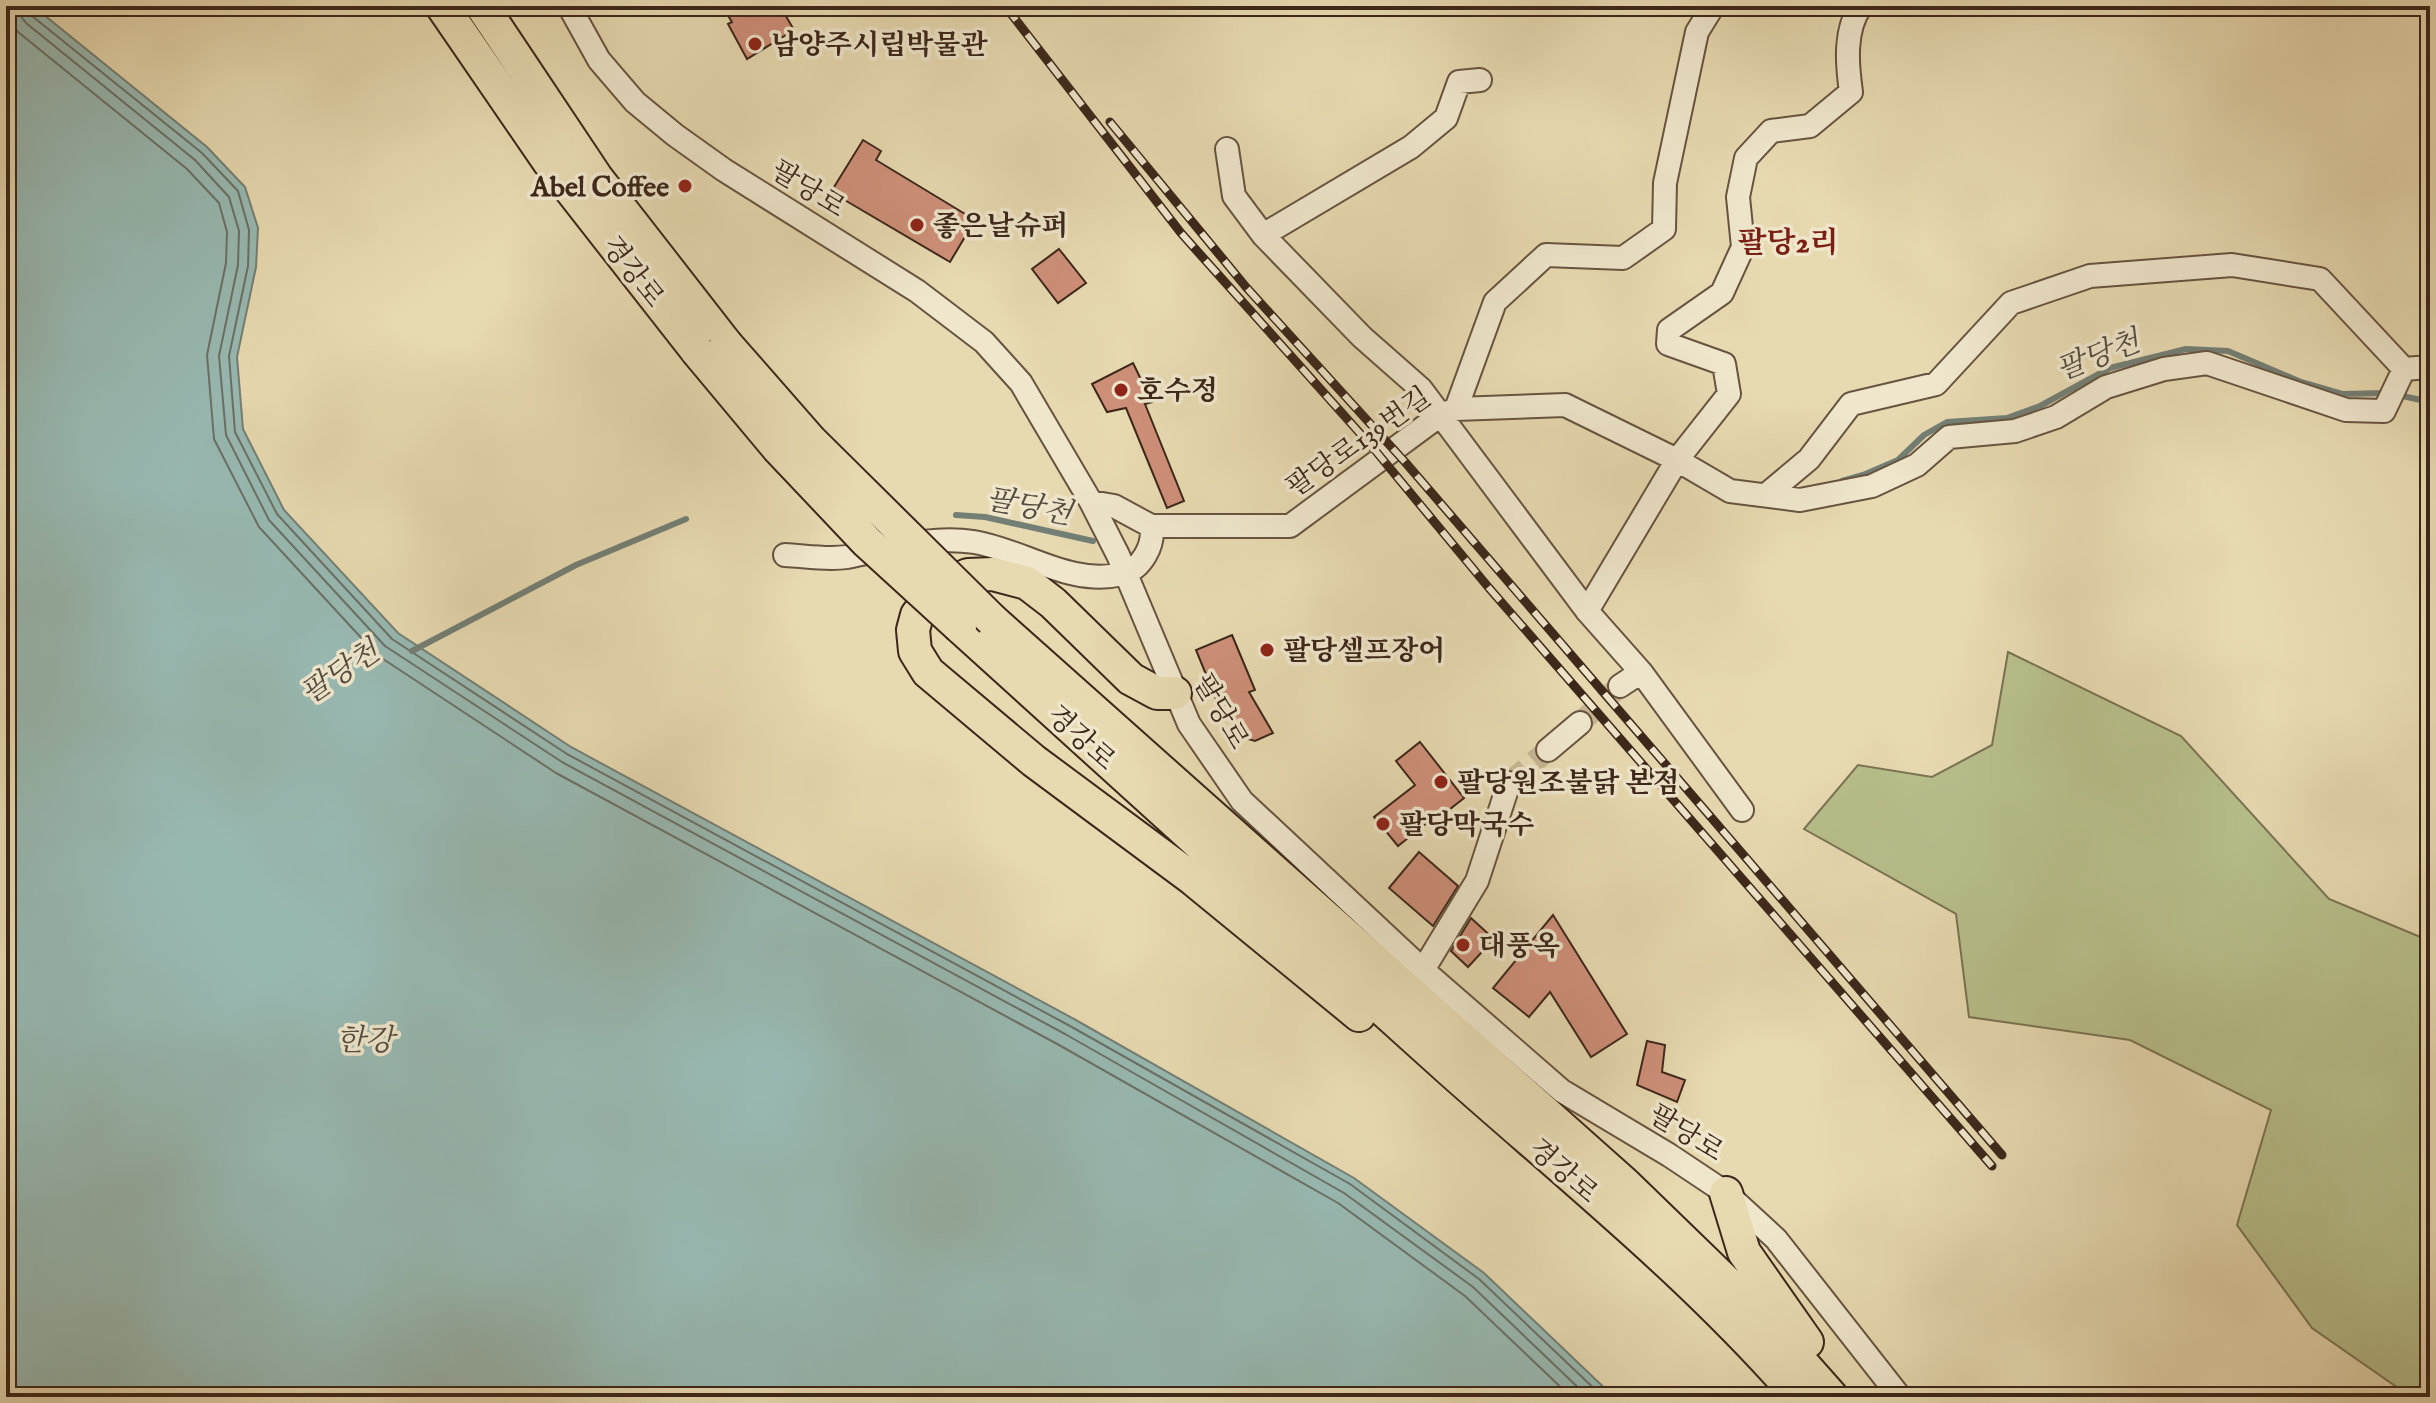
<svg xmlns="http://www.w3.org/2000/svg" width="2436" height="1403" viewBox="0 0 2436 1403" font-family="'IM FELL English','Noto Serif KR',serif">
  <style>
    .green { fill: #b7bf8b; stroke: #7a7352; stroke-width: 2 }
    .water { fill: #98b9b2; stroke: #737f75; stroke-width: 2 }
    .lines { fill: none; stroke-linecap: round; stroke-linejoin: round }
    .shore { stroke: #6a7066; stroke-width: 2 }
    .stream { stroke: #737f75; stroke-width: 6 }
    .building { fill: #ce8f79; stroke: #3c271a; stroke-width: 2 }
    .minor-tunnel { stroke: #c5b592; stroke-width: 22; stroke-dasharray: 22 11; stroke-linecap: butt }
    .minor-casing { stroke: #675440; stroke-width: 26 }
    .highway-casing { stroke: #3c271a; stroke-width: 36 }
    .minor { stroke: #efe6cc; stroke-width: 22 }
    .highway { stroke: #e7d9b0; stroke-width: 32 }
    .rail-casing { stroke: #3c271a; stroke-width: 9 }
    .rail { stroke: #efe6cc; stroke-width: 6; stroke-dasharray: 18; stroke-linecap: butt }
    .highway-bridge-casing { stroke: #3c271a; stroke-width: 36; stroke-linecap: butt }
    .highway-bridge { stroke: #e7d9b0; stroke-width: 32 }
    .poi-dot { fill: #8f2418; stroke: #efe6cc; stroke-width: 3 }
    .labels { text-anchor: middle; stroke-width: 7; stroke-linejoin: round; paint-order: stroke }
    .poi-label { font-size: 28px; font-weight: bold; fill: #3c271a; stroke: #efe6cc; text-anchor: start }
    .street-label { font-size: 28px; fill: #3c271a; stroke: #efe6cc }
    .neighbourhood-label { font-size: 30px; font-weight: bold; fill: #7a1f14; stroke: #efe6cc }
    .water-label { font-size: 30px; font-style: italic; fill: #534c40; stroke: #efe6cc }
  </style>
  <rect width="100%" height="100%" fill="#e7d9b0"/>
  <filter id="stains"><feTurbulence type="fractalNoise" baseFrequency=".0025" numOctaves="4"/><feColorMatrix values="0 0 0 0 .2 0 0 0 0 .09 0 0 0 0 .02 0 0 0 .5 -.17"/></filter>
  <radialGradient id="worn" r=".72"><stop offset=".6" stop-color="#630" stop-opacity="0"/><stop offset="1" stop-color="#630" stop-opacity=".3"/></radialGradient>
  <!-- green -->
  <path class="green" d="M 2008,652 L 2181,736 L 2329,899 L 2430,941 L 2430,1397 L 2411,1397 L 2312,1328 L 2237,1225 L 2271,1110 L 2130,1040 L 1969,1017 L 1956,914 L 1804,829 L 1858,765 L 1932,777 L 1992,745 Z"/>
  <!-- water -->
  <path class="water" d="M 6,6 L 33,6 L 207,147 L 245,187 L 258,228 L 256,267 L 237,357 L 243,429 L 284,510 L 398,633 L 571,747 L 1074,1019 L 1354,1178 L 1484,1273 L 1614,1397 L 6,1397 Z"/>
  <g class="lines">
    <!-- shore -->
    <path class="shore" d="M 7,6 L 9,19 L 18,32 L 187,169 L 219,203 L 227,232 L 226,263 L 207,355 L 214,439 L 259,527 L 377,655 L 556,773 L 1059,1045 L 1338,1203 L 1465,1296 L 1571,1397
      M 19,6 L 20,15 L 26,23 L 195,160 L 229,197 L 239,231 L 238,265 L 219,356 L 226,435 L 269,520 L 385,646 L 562,762 L 1065,1034 L 1344,1193 L 1473,1287 L 1588,1397
      M 29,6 L 32,16 L 202,153 L 238,191 L 249,230 L 248,266 L 229,356 L 235,432 L 277,514 L 392,639 L 567,754 L 1070,1026 L 1350,1184 L 1479,1279 L 1603,1397"/>
    <!-- stream -->
    <path class="stream" d="M 2398,395 L 2430,402
      M 1842,481 L 1863,475 L 1898,460 L 1924,435 L 1947,422 L 2007,418 L 2040,406 L 2110,368 L 2186,349 L 2228,351 L 2301,382 L 2342,394 L 2387,393
      M 956,515 L 985,517 L 1093,541
      M 412,651 L 576,565 L 686,519"/>
  </g>
  <!-- building -->
  <path class="building" d="M 722,6 L 780,6 L 794,30 L 747,59 L 728,24 L 732,22 Z
    M 863,140 L 881,151 L 876,160 L 975,220 L 950,262 L 831,192 Z
    M 1059,249 L 1086,283 L 1058,303 L 1032,269 Z
    M 1133,363 L 1152,402 L 1145,404 L 1184,501 L 1167,508 L 1126,408 L 1107,412 L 1092,384 Z
    M 1232,635 L 1255,690 L 1249,692 L 1273,733 L 1255,741 L 1241,737 L 1216,699 L 1196,650 Z
    M 1420,742 L 1464,798 L 1445,813 L 1443,810 L 1398,846 L 1374,817 L 1415,785 L 1396,761 Z
    M 1419,852 L 1458,886 L 1433,926 L 1389,888 Z
    M 1553,915 L 1627,1034 L 1591,1057 L 1550,992 L 1529,1017 L 1493,988 Z
    M 1471,918 L 1494,939 L 1468,967 L 1451,951 Z
    M 1647,1041 L 1665,1045 L 1662,1072 L 1685,1080 L 1677,1102 L 1637,1085 Z"/>
  <g class="lines">
    <!-- minor-tunnel -->
    <path class="minor-tunnel" d="M 1580,723 L 1620,686
      M 1509,783 L 1548,750"/>
    <!-- minor casing -->
    <g class="minor-casing">
      <path id="minor" d="M 569,6 L 599,60 L 635,102 L 675,135 L 724,170 L 917,291 L 984,342 L 1021,383 L 1091,502 L 1118,555 L 1189,724 L 1242,801 L 1423,970 L 1562,1091 L 1669,1155 L 1726,1193 L 1776,1239 L 1900,1397
        M 1227,149 L 1234,196 L 1263,235 L 1362,337 L 1421,389 L 1587,611 L 1641,672 L 1742,810
        M 1263,235 L 1411,147 L 1446,118 L 1459,82 L 1480,80
        M 2404,369 L 2430,367
        M 1456,409 L 1495,302 L 1546,255 L 1623,258 L 1664,229 L 1665,183 L 1697,32 L 1713,6
        M 1766,495 L 1809,459 L 1851,404 L 1936,384 L 2011,303 L 2090,276 L 2232,265 L 2320,279 L 2404,369
        M 1151,526 L 1290,526 L 1439,416 L 1456,409 L 1565,405 L 1677,460 L 1730,491 L 1800,500 L 1872,486 L 1917,465 L 1949,437 L 2015,431 L 2056,417 L 2106,387 L 2164,369 L 2207,363 L 2346,410 L 2384,411 L 2404,369
        M 785,555 C 805,556 827,560 847,557 C 889,549 931,535 974,542 C 1023,550 1071,587 1122,574 C 1142,569 1155,544 1151,526 L 1114,506 L 1091,502
        M 1587,611 L 1677,460 L 1729,394 L 1724,364 L 1668,344 L 1669,330 L 1722,293 L 1743,247 L 1738,197 L 1746,158 L 1771,131 L 1810,126 L 1851,92 C 1847,64 1844,30 1861,6
        M 1620,686 L 1641,672
        M 1548,750 L 1580,723
        M 1423,970 L 1477,881 L 1509,783"/>
    </g>
    <!-- highway casing -->
    <g class="highway-casing">
      <path id="highway" d="M 442,6 L 549,162 L 697,351
        M 482,6 L 596,177 L 726,344
        M 992,620 L 1625,1184 L 1754,1309 L 1832,1397
        M 960,627 C 1124,775 1286,923 1450,1070 C 1569,1176 1694,1276 1799,1397
        M 1175,693 L 1157,693 L 1131,679 L 1053,603 L 1027,583 L 993,574 L 968,575 L 938,588 L 917,615 L 913,630 L 915,651 L 928,672 L 1034,761 L 1193,879 L 1359,1015
        M 1726,1193 L 1744,1252 L 1807,1342"/>
    </g>
    <!-- minor -->
    <use href="#minor" class="minor"/>
    <!-- highway -->
    <use href="#highway" class="highway"/>
    <!-- rail casing -->
    <g class="rail-casing">
      <path id="rail" d="M 1005,6 L 1181,233 L 1374,449 L 1489,588 L 1992,1166
        M 1110,122 L 1246,287 L 1405,462 L 2002,1155"/>
    </g>
    <!-- rail -->
    <use href="#rail" class="rail"/>
    <!-- highway-bridge casing -->
    <g class="highway-bridge-casing">
      <path id="highway-bridge" d="M 726,344 L 811,441 L 992,620
        M 697,351 L 778,448 L 867,542 L 960,627"/>
    </g>
    <!-- highway-bridge -->
    <use href="#highway-bridge" class="highway-bridge"/>
  </g>
  <!-- markers -->
  <g class="poi-dot">
    <circle cx="755" cy="44" r="8"/>
    <circle cx="685" cy="186" r="8"/>
    <circle cx="917" cy="225" r="8"/>
    <circle cx="1121" cy="390" r="8"/>
    <circle cx="1267" cy="650" r="8"/>
    <circle cx="1441" cy="782" r="8"/>
    <circle cx="1383" cy="824" r="8"/>
    <circle cx="1463" cy="945" r="8"/>
  </g>
  <g class="labels">
    <!-- poi labels -->
    <g class="poi-label">
      <text x="771" y="54">남양주시립박물관</text>
      <text x="669" y="196" text-anchor="end">Abel Coffee</text>
      <text x="933" y="235">좋은날슈퍼</text>
      <text x="1137" y="400">호수정</text>
      <text x="1283" y="660">팔당셀프장어</text>
      <text x="1457" y="792">팔당원조불닭 본점</text>
      <text x="1399" y="834">팔당막국수</text>
      <text x="1479" y="955">대풍옥</text>
    </g>
    <!-- street labels -->
    <g class="street-label">
      <text transform="translate(809 188) rotate(32)" y="10">팔당로</text>
      <text transform="translate(634 271) rotate(52)" y="10">경강로</text>
      <text transform="translate(1358 441) rotate(-35)" y="10">팔당로139번길</text>
      <text transform="translate(1222 711) rotate(60)" y="10">팔당로</text>
      <text transform="translate(1082 737) rotate(42)" y="10">경강로</text>
      <text transform="translate(1687 1132) rotate(32)" y="10">팔당로</text>
      <text transform="translate(1564 1170) rotate(41)" y="10">경강로</text>
    </g>
    <!-- neighbourhood labels -->
    <g class="neighbourhood-label">
      <text x="1788" y="252">팔당2리</text>
    </g>
    <!-- water labels -->
    <g class="water-label">
      <text transform="translate(2098 355) rotate(-21)" y="10">팔당천</text>
      <text transform="translate(1029 506) rotate(11)" y="10">팔당천</text>
      <text transform="translate(340 672) rotate(-34)" y="10">팔당천</text>
      <text x="365" y="1050">한강</text>
    </g>
  </g>
  <!-- margin -->
  <rect width="2436" height="1403" fill="none" stroke="#e7d9b0" stroke-width="32"/>
  <rect x="8" y="8" width="2420" height="1387" fill="none" stroke="#3c271a" stroke-width="4"/>
  <rect x="16" y="16" width="2404" height="1371" fill="none" stroke="#3c271a" stroke-width="2"/>
  <rect width="100%" height="100%" filter="url(#stains)"/>
  <rect width="100%" height="100%" fill="url(#worn)"/>
</svg>
